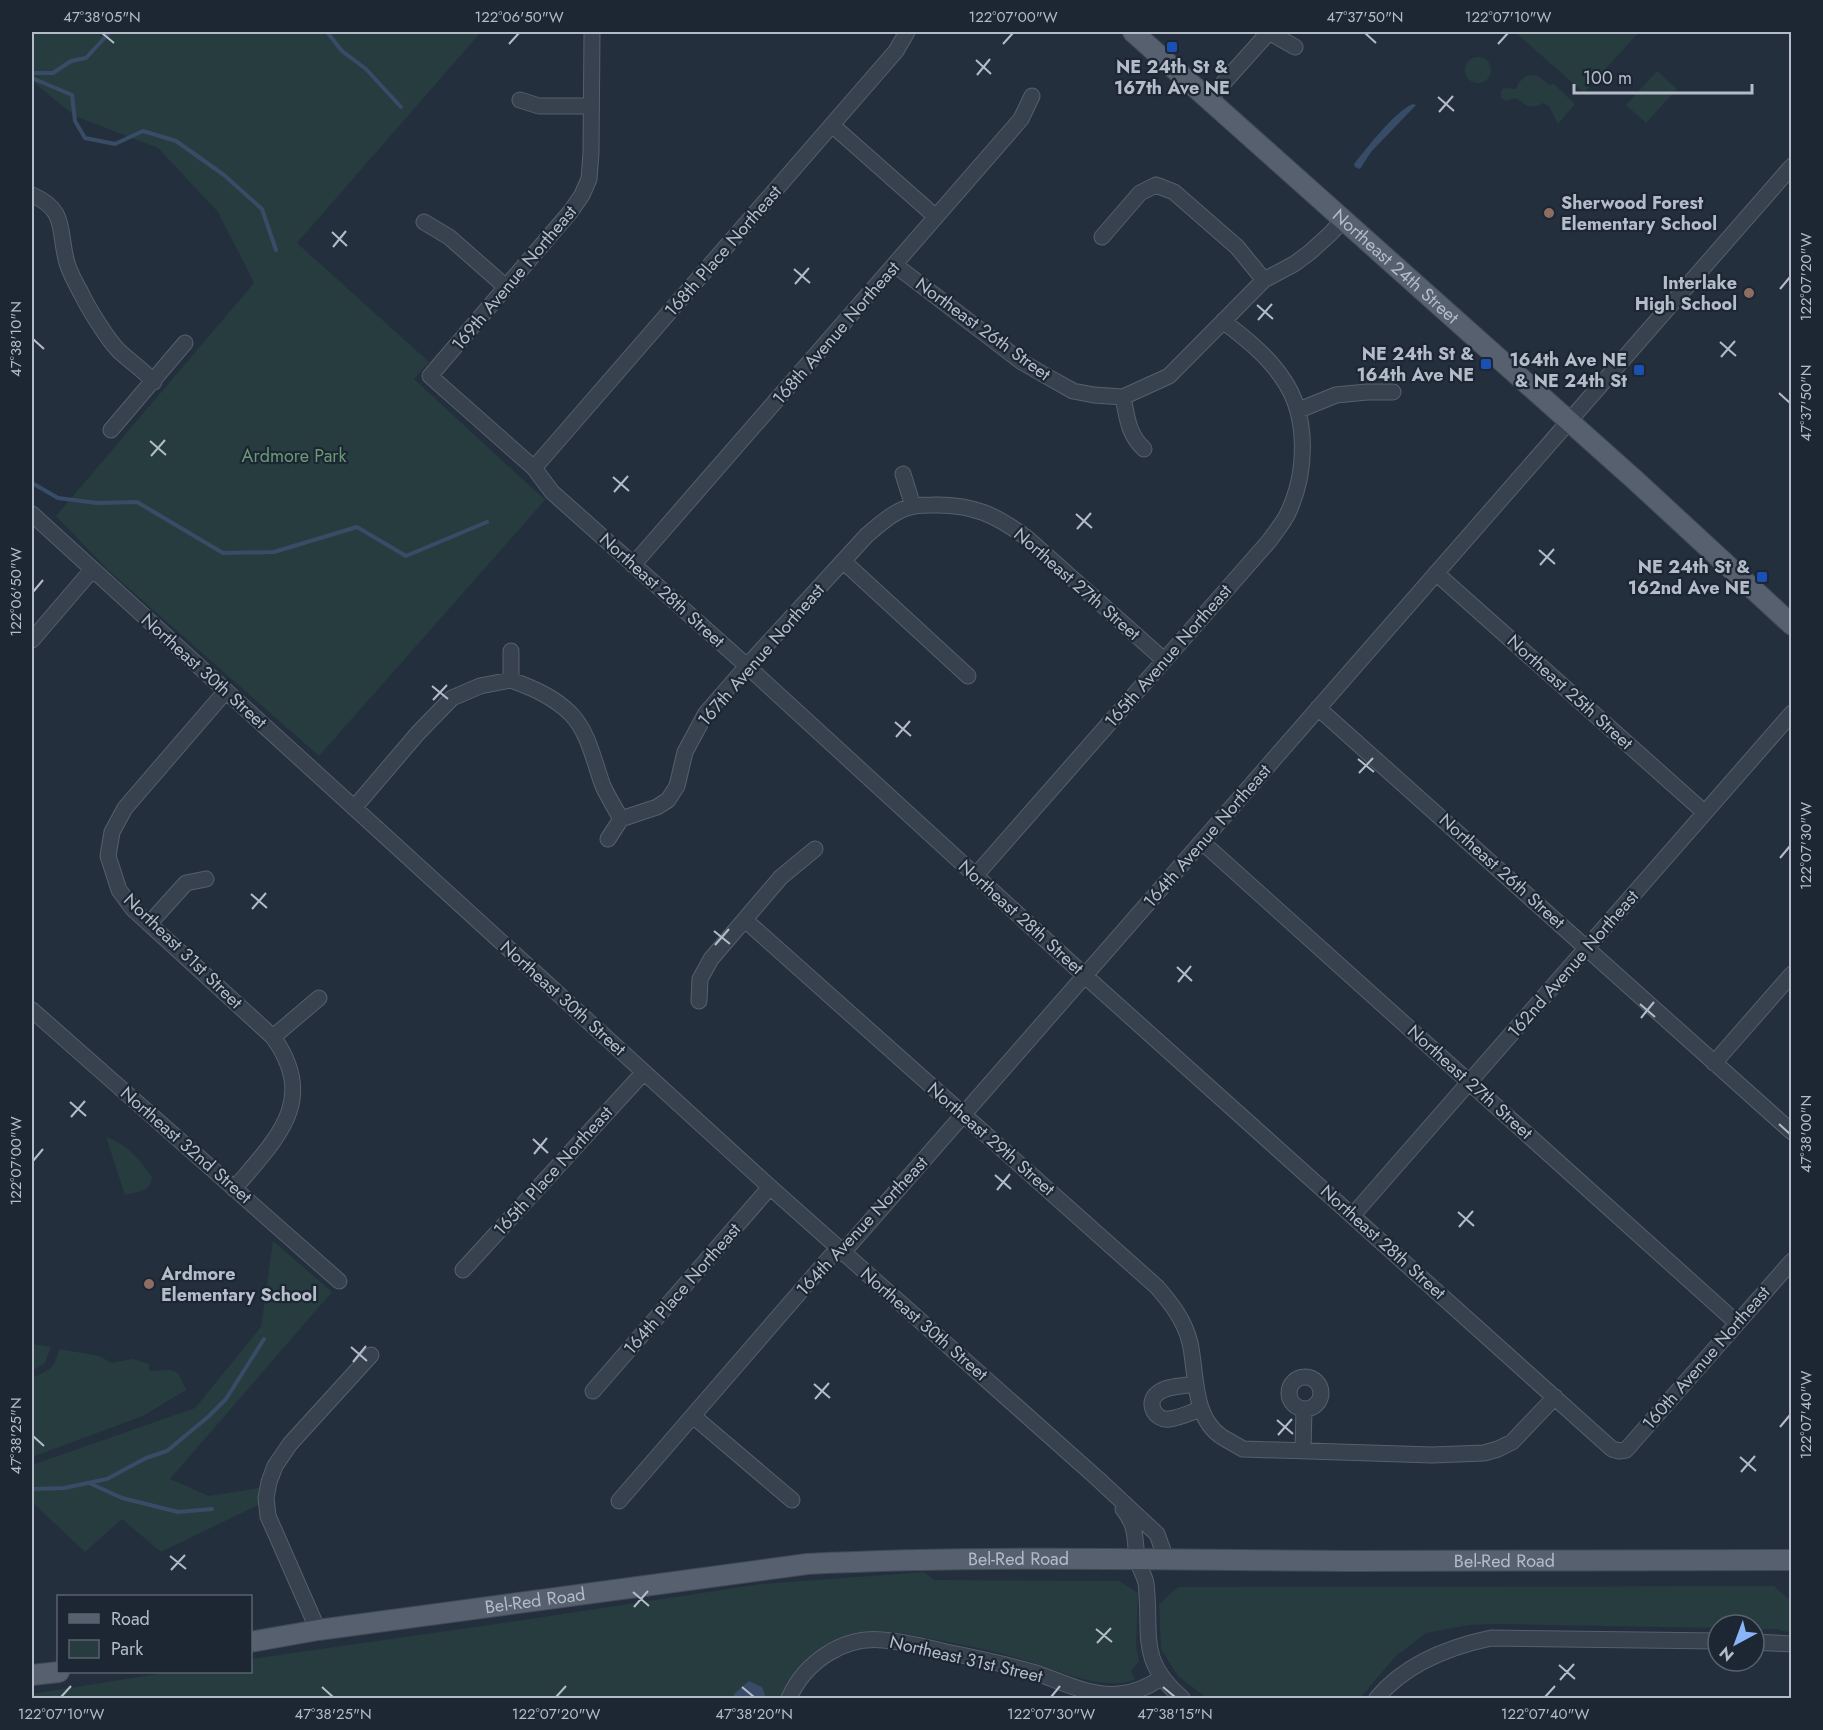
<svg xmlns="http://www.w3.org/2000/svg" width="1823" height="1730" viewBox="0 0 1823 1730" font-family="Jost,sans-serif">
  <style>
    .green { fill: #263c3f }
    .water { fill: #394c67 }
    .lines { fill: none; stroke-linecap: round; stroke-linejoin: round }
    .stream { stroke: #394c67; stroke-width: 4 }
    .minor-casing { stroke: #565f6c; stroke-width: 17 }
    .major-casing { stroke: #414a57; stroke-width: 22 }
    .minor { stroke: #38414e; stroke-width: 15 }
    .major { stroke: #56606e; stroke-width: 20 }
    .ticks { fill: none; stroke: #b4bcc9; stroke-width: 2 }
    .transit-dot { fill: #1a4fb4; stroke: #1d2633; stroke-width: 2 }
    .education-dot { fill: #8d6e63; stroke: #1d2633; stroke-width: 2 }
    .labels { text-anchor: middle; stroke-width: 4.5; stroke-linejoin: round; paint-order: stroke }
    .poi-label { font-size: 18px; font-weight: bold; fill: #b4bcc9; stroke: #1d2633; text-anchor: end }
    .street-label { font-size: 18px; fill: #b4bcc9; stroke: #1d2633 }
    .park-label { font-size: 18px; fill: #6b9a76; stroke: #1d2633 }
    .neatline { fill: none; stroke: #b4bcc9; stroke-width: 2 }
    .ticks-label { font-size: 15px; text-anchor: middle; fill: #b4bcc9 }
  </style>
  <rect width="100%" height="100%" fill="#242f3e"/>
  <!-- green -->
  <path class="green" d="M 32,32 L 481,32 L 297,243 L 429,362 L 414,379 L 545,500 L 319,756 L 108,570 L 56,516 L 254,283 L 218,212 L 158,148 L 75,116 L 32,81 Z
    M 1515,32 L 1639,32 L 1584,93 Z
    M1465 70a13 13 0 1 1 26 0a13 13 0 1 1-26 0Z
    M 1657,71 L 1677,89 L 1646,123 L 1626,105 Z
    M 1528,75 L 1538,76 L 1550,85 L 1554,84 L 1575,104 L 1558,124 L 1549,106 L 1543,103 C 1533,109 1525,107 1517,98 L 1506,101 L 1501,98 L 1501,91 L 1504,88 L 1516,89 L 1519,82 Z
    M 106,1137 C 129,1145 138,1158 152,1177 C 151,1192 137,1192 125,1195 Z
    M 273,1241 L 332,1292 L 170,1479 L 209,1496 L 259,1488 L 258,1505 L 161,1552 L 122,1519 L 85,1552 L 32,1502 L 32,1465 L 195,1408 L 261,1327 Z
    M 32,1344 L 51,1347 L 45,1363 L 34,1370 L 32,1370 Z
    M 59,1349 L 99,1356 L 112,1363 L 132,1359 L 149,1364 L 149,1371 L 170,1370 L 178,1373 L 186,1390 L 143,1416 L 32,1457 L 32,1378 C 48,1371 56,1368 59,1349 Z
    M 924,1572 L 934,1580 L 1119,1581 L 1138,1593 L 1136,1646 L 1139,1661 L 1131,1671 L 1135,1680 C 1100,1691 1061,1671 1028,1661 C 1002,1653 975,1647 948,1642 C 925,1638 902,1632 879,1631 C 835,1630 795,1657 780,1698 L 32,1698 L 32,1694 L 170,1672 L 250,1672 L 251,1659 L 510,1622 L 761,1584 Z
    M 1774,1586 L 1791,1601 L 1791,1633 L 1777,1629 L 1754,1629 L 1754,1625 L 1718,1625 L 1718,1628 L 1496,1624 L 1469,1625 L 1426,1633 L 1396,1656 L 1360,1698 L 1218,1698 L 1204,1696 L 1178,1676 L 1161,1649 L 1159,1604 L 1178,1587 Z"/>
  <!-- water -->
  <path class="water" d="M 1413,104 L 1416,105 L 1371,152 L 1360,169 L 1355,167 L 1354,164 C 1367,148 1396,110 1413,104 Z
    M 749,1681 L 762,1687 L 766,1698 L 732,1698 L 735,1693 Z"/>
  <g class="lines">
    <!-- stream -->
    <path class="stream" d="M 327,32 L 342,51 L 366,69 L 401,107
      M 32,73 L 53,73 L 71,61 L 86,58 L 110,32
      M 32,78 L 72,95 L 75,121 L 85,138 L 115,144 L 143,131 L 176,141 L 224,175 L 262,209 L 276,250
      M 32,483 L 58,498 L 97,503 L 137,502 L 223,553 L 274,552 L 357,527 L 406,556 L 487,522
      M 89,1483 L 122,1498 L 178,1512 L 212,1509
      M 32,1489 L 64,1488 L 107,1479 L 146,1458 L 167,1451 L 209,1416 L 226,1399 L 264,1339"/>
    <!-- minor casing -->
    <g class="minor-casing">
      <path id="minor" d="M 592,32 L 591,153 L 589,179 L 582,195 L 571,211 L 430,376 L 534,468 L 552,492 L 747,666 L 1084,975 L 1612,1449 L 1619,1451 L 1626,1450 L 1792,1261
        M 1269,32 L 1295,47
        M 1209,99 L 1269,32
        M 520,100 L 539,106 L 590,106
        M 832,125 L 936,217
        M 1156,185 L 1174,192 L 1237,247 L 1264,280
        M 32,195 C 68,210 58,232 67,263 C 70,273 76,284 81,293 C 88,308 108,340 119,351 C 131,362 143,370 154,382
        M 424,222 L 449,237 L 506,287
        M 1102,237 L 1140,193 L 1156,185
        M 895,265 L 1022,362 L 1048,377 L 1073,391 L 1094,395 L 1123,397 C 1127,417 1128,434 1144,449
        M 1123,397 L 1169,376 L 1264,280 L 1294,264 L 1309,253 L 1330,234 L 1343,220
        M 1299,410 L 1336,395 L 1367,392 L 1393,392
        M 111,430 L 185,343
        M 534,468 L 896,51 L 907,32
        M 903,474 L 913,506
        M 32,514 L 770,1187 L 1098,1479 L 1157,1534 L 1166,1559
        M 843,561 L 968,676
        M 633,565 L 1021,119 L 1032,96
        M 1436,573 L 1704,812
        M 32,640 L 92,570
        M 511,651 L 511,680 C 533,688 554,697 571,714 C 589,733 594,762 603,786 C 608,797 615,808 621,819
        M 225,692 L 125,808 L 112,832 L 108,856 L 119,890 L 133,909 L 273,1037 C 319,1101 276,1139 234,1189
        M 1318,708 L 1792,1132
        M 354,808 L 418,733 L 452,698 L 480,686 L 511,680
        M 608,839 L 621,819 L 657,807 L 668,800 L 677,786 L 685,752 L 706,713 L 747,666 L 867,535 C 880,524 897,508 915,506 C 920,505 927,505 933,505 C 973,504 996,515 1027,538 L 1164,660
        M 1202,842 L 1737,1323
        M 976,875 L 1270,540 C 1276,531 1284,522 1288,513 C 1307,473 1309,416 1283,379 C 1268,356 1245,338 1223,321
        M 745,920 L 1157,1287 C 1171,1303 1185,1321 1190,1343 C 1197,1374 1192,1417 1222,1437 C 1229,1441 1236,1445 1243,1449 L 1432,1455 L 1484,1453 L 1498,1449 L 1512,1442 L 1555,1397
        M 149,924 L 186,883 L 206,879
        M 699,1001 L 700,979 L 711,959 L 781,877 L 815,849
        M 32,1010 L 339,1281
        M 273,1037 L 319,998
        M 1714,1063 L 1792,974
        M 1353,1215 L 1792,713
        M 463,1270 L 644,1072
        M1289 1393a16 16 0 1 1 32 0a16 16 0 1 1-32 0Z
        M 1195,1384 C 1184,1386 1166,1386 1158,1393 C 1145,1402 1155,1421 1169,1419 C 1180,1418 1191,1412 1201,1409
        M 593,1391 L 770,1187
        M 693,1416 L 792,1500
        M 1303,1450 L 1304,1409
        M 619,1501 L 831,1256 L 843,1252 L 852,1242 L 1792,166
        M 1123,1509 C 1137,1527 1134,1535 1137,1557 C 1138,1566 1144,1574 1146,1583 C 1152,1635 1137,1660 1182,1698
        M 318,1630 L 268,1516 L 266,1498 L 269,1482 L 275,1466 L 290,1444 L 371,1355
        M 1754,1642 L 1792,1644
        M 789,1698 C 805,1662 843,1636 883,1640 C 905,1642 926,1647 946,1652 C 978,1658 1009,1665 1039,1674 C 1065,1683 1091,1697 1119,1694 C 1134,1693 1148,1687 1161,1678
        M 1377,1698 C 1405,1664 1449,1647 1491,1638 L 1718,1641"/>
    </g>
    <!-- major casing -->
    <g class="major-casing">
      <g id="major">
        <path id="s1" d="M 1133,32 L 1635,480 L 1792,625"/>
        <path id="s2" d="M 250,1642 L 318,1630 L 807,1564 C 991,1555 1177,1560 1361,1561 C 1505,1562 1648,1559 1792,1560"/>
        <path d="M 32,1675 L 59,1672"/>
      </g>
    </g>
    <!-- minor -->
    <use href="#minor" class="minor"/>
    <!-- major -->
    <use href="#major" class="major"/>
  </g>
  <!-- ticks -->
  <path class="ticks" d="M 102,33 L 114,43M 1365,33 L 1376,43M 509,44 L 519,33M 1003,44 L 1013,33M 1498,44 L 1508,33M 976,60 L 991,74M 977,75 L 990,59M 1438,97 L 1454,111M 1439,112 L 1453,96M 332,232 L 347,246M 333,247 L 346,231M 794,269 L 810,283M 795,284 L 809,268M 1780,289 L 1790,277M 1257,305 L 1273,319M 1258,320 L 1272,304M 33,339 L 44,349M 1720,342 L 1736,356M 1721,357 L 1735,341M 1779,393 L 1790,403M 150,441 L 166,455M 151,456 L 165,440M 613,477 L 629,491M 614,492 L 628,476M 1076,514 L 1092,528M 1077,529 L 1091,513M 1539,550 L 1555,564M 1540,565 L 1554,549M 33,592 L 43,580M 432,686 L 448,699M 433,700 L 447,685M 895,722 L 911,736M 896,737 L 910,721M 1358,759 L 1374,772M 1359,773 L 1373,758M 1780,858 L 1790,846M 251,894 L 267,908M 252,909 L 266,893M 714,931 L 730,944M 715,945 L 729,929M 1177,967 L 1192,981M 1178,982 L 1191,966M 1640,1004 L 1655,1017M 1641,1018 L 1654,1002M 70,1102 L 86,1116M 71,1117 L 85,1101M 1779,1124 L 1790,1134M 533,1139 L 548,1153M 534,1154 L 547,1138M 33,1161 L 43,1149M 995,1175 L 1011,1189M 997,1190 L 1010,1174M 1458,1212 L 1474,1226M 1459,1227 L 1473,1211M 351,1347 L 367,1361M 353,1362 L 366,1346M 814,1384 L 830,1398M 815,1399 L 829,1383M 1277,1420 L 1293,1434M 1780,1427 L 1790,1415M 1278,1435 L 1292,1419M 33,1436 L 44,1446M 1740,1457 L 1756,1471M 1741,1472 L 1755,1456M 170,1556 L 186,1569M 171,1570 L 185,1555M 633,1592 L 649,1606M 634,1607 L 648,1591M 1096,1629 L 1112,1642M 1097,1643 L 1111,1628M 1559,1665 L 1575,1679M 1560,1680 L 1574,1664M 322,1687 L 333,1697M 742,1687 L 754,1697M 1163,1687 L 1175,1697M 61,1697 L 71,1686M 556,1697 L 566,1686M 1051,1697 L 1060,1686M 1545,1697 L 1555,1686"/>
  <!-- markers -->
  <g class="transit-dot">
    <rect x="1166" y="41" width="12" height="12" rx="3"/>
    <rect x="1480" y="358" width="12" height="12" rx="3"/>
    <rect x="1633" y="364" width="12" height="12" rx="3"/>
    <rect x="1756" y="571" width="12" height="12" rx="3"/>
  </g>
  <g class="education-dot">
    <circle cx="1549" cy="213" r="6"/>
    <circle cx="1749" cy="293" r="6"/>
    <circle cx="149" cy="1284" r="6"/>
  </g>
  <g class="labels">
    <!-- poi labels -->
    <g class="poi-label">
      <text x="1172" y="73" text-anchor="middle">NE 24th St &amp;<tspan x="1172" dy="21">167th Ave NE</tspan></text>
      <text x="1561" y="209" text-anchor="start">Sherwood Forest<tspan x="1561" dy="21">Elementary School</tspan></text>
      <text x="1737" y="289">Interlake<tspan x="1737" dy="21">High School</tspan></text>
      <text x="1474" y="360">NE 24th St &amp;<tspan x="1474" dy="21">164th Ave NE</tspan></text>
      <text x="1627" y="366">164th Ave NE<tspan x="1627" dy="21">&amp; NE 24th St</tspan></text>
      <text x="1750" y="573">NE 24th St &amp;<tspan x="1750" dy="21">162nd Ave NE</tspan></text>
      <text x="161" y="1280" text-anchor="start">Ardmore<tspan x="161" dy="21">Elementary School</tspan></text>
    </g>
    <!-- street labels -->
    <g class="street-label">
      <text transform="translate(723 251) rotate(-49)" y="6">168th Place Northeast</text>
      <text dy="6" stroke="none"><textPath href="#s1" startOffset="352">Northeast 24th Street</textPath></text>
      <text transform="translate(514 278) rotate(-50)" y="6">169th Avenue Northeast</text>
      <text transform="translate(983 329) rotate(36)" y="6">Northeast 26th Street</text>
      <text transform="translate(836 333) rotate(-49)" y="6">168th Avenue Northeast</text>
      <text transform="translate(1077 584) rotate(41)" y="6">Northeast 27th Street</text>
      <text transform="translate(662 590) rotate(42)" y="6">Northeast 28th Street</text>
      <text transform="translate(761 655) rotate(-49)" y="6">167th Avenue Northeast</text>
      <text transform="translate(1168 656) rotate(-49)" y="6">165th Avenue Northeast</text>
      <text transform="translate(204 671) rotate(42)" y="6">Northeast 30th Street</text>
      <text transform="translate(1570 692) rotate(42)" y="6">Northeast 25th Street</text>
      <text transform="translate(1207 836) rotate(-49)" y="6">164th Avenue Northeast</text>
      <text transform="translate(1502 871) rotate(42)" y="6">Northeast 26th Street</text>
      <text transform="translate(1021 917) rotate(42)" y="6">Northeast 28th Street</text>
      <text transform="translate(183 951) rotate(44)" y="6">Northeast 31st Street</text>
      <text transform="translate(1573 964) rotate(-49)" y="6">162nd Avenue Northeast</text>
      <text transform="translate(563 998) rotate(42)" y="6">Northeast 30th Street</text>
      <text transform="translate(1470 1082) rotate(42)" y="6">Northeast 27th Street</text>
      <text transform="translate(991 1139) rotate(41)" y="6">Northeast 29th Street</text>
      <text transform="translate(186 1145) rotate(41)" y="6">Northeast 32nd Street</text>
      <text transform="translate(553 1171) rotate(-48)" y="6">165th Place Northeast</text>
      <text transform="translate(862 1226) rotate(-47)" y="6">164th Avenue Northeast</text>
      <text transform="translate(1383 1242) rotate(42)" y="6">Northeast 28th Street</text>
      <text transform="translate(682 1289) rotate(-49)" y="6">164th Place Northeast</text>
      <text transform="translate(924 1324) rotate(41)" y="6">Northeast 30th Street</text>
      <text transform="translate(1706 1358) rotate(-49)" y="6">160th Avenue Northeast</text>
      <text dy="6" stroke="none"><textPath href="#s2" startOffset="774">Bel-Red Road</textPath></text>
      <text dy="6" stroke="none"><textPath href="#s2" startOffset="1260">Bel-Red Road</textPath></text>
      <text dy="6" stroke="none"><textPath href="#s2" startOffset="288">Bel-Red Road</textPath></text>
      <text transform="translate(966 1659) rotate(13)" y="6">Northeast 31st Street</text>
    </g>
    <!-- park labels -->
    <g class="park-label">
      <text x="294" y="462">Ardmore Park</text>
    </g>
  </g>
  <!-- border -->
  <rect width="1823" height="1730" fill="none" stroke="#1d2633" stroke-width="66"/>
  <!-- legend -->
  <rect x="57" y="1595" width="195" height="78" fill="#1d2633" stroke="#59626f" stroke-width="1.5"/>
  <rect x="69" y="1614" width="30" height="9" fill="#56606e" stroke="#59626f" stroke-width="1.5"/>
  <text x="111" y="1625" font-size="18" fill="#b4bcc9">Road</text>
  <rect x="69" y="1640" width="30" height="18" fill="#263c3f" stroke="#59626f" stroke-width="1.5"/>
  <text x="111" y="1655" font-size="18" fill="#b4bcc9">Park</text>
  <!-- north arrow -->
  <g transform="translate(1736 1643) rotate(221)"><circle r="28" fill="#1d2633" stroke="#59626f" stroke-width="1.5"/>
  <path d="M0-4.5L10 22L0 15L-10 22Z" fill="#8ab4f8"/>
  <text y="-9" font-size="16" font-weight="bold" text-anchor="middle" fill="#b4bcc9">N</text>
  </g>
  <!-- scale -->
  <path d="M1574 84v9h178v-9" fill="none" stroke="#b4bcc9" stroke-width="3"/>
  <text x="1583" y="84" font-size="18" fill="#b4bcc9" stroke="#1d2633" stroke-width="4.5" paint-order="stroke">100 m</text>
  <rect x="33" y="33" width="1757" height="1664" class="neatline"/>
  <g class="ticks-label">
    <text x="102" y="22">47°38'05"N</text>
    <text x="519" y="22">122°06'50"W</text>
    <text x="1013" y="22">122°07'00"W</text>
    <text x="1365" y="22">47°37'50"N</text>
    <text x="1508" y="22">122°07'10"W</text>
    <text transform="translate(1806 277) rotate(-90)" y="5">122°07'20"W</text>
    <text transform="translate(16 339) rotate(-90)" y="5">47°38'10"N</text>
    <text transform="translate(1806 403) rotate(-90)" y="5">47°37'50"N</text>
    <text transform="translate(16 592) rotate(-90)" y="5">122°06'50"W</text>
    <text transform="translate(1806 846) rotate(-90)" y="5">122°07'30"W</text>
    <text transform="translate(1806 1134) rotate(-90)" y="5">47°38'00"N</text>
    <text transform="translate(16 1161) rotate(-90)" y="5">122°07'00"W</text>
    <text transform="translate(1806 1415) rotate(-90)" y="5">122°07'40"W</text>
    <text transform="translate(16 1436) rotate(-90)" y="5">47°38'25"N</text>
    <text x="61" y="1719">122°07'10"W</text>
    <text x="333" y="1719">47°38'25"N</text>
    <text x="556" y="1719">122°07'20"W</text>
    <text x="754" y="1719">47°38'20"N</text>
    <text x="1051" y="1719">122°07'30"W</text>
    <text x="1175" y="1719">47°38'15"N</text>
    <text x="1545" y="1719">122°07'40"W</text>
  </g>
</svg>
